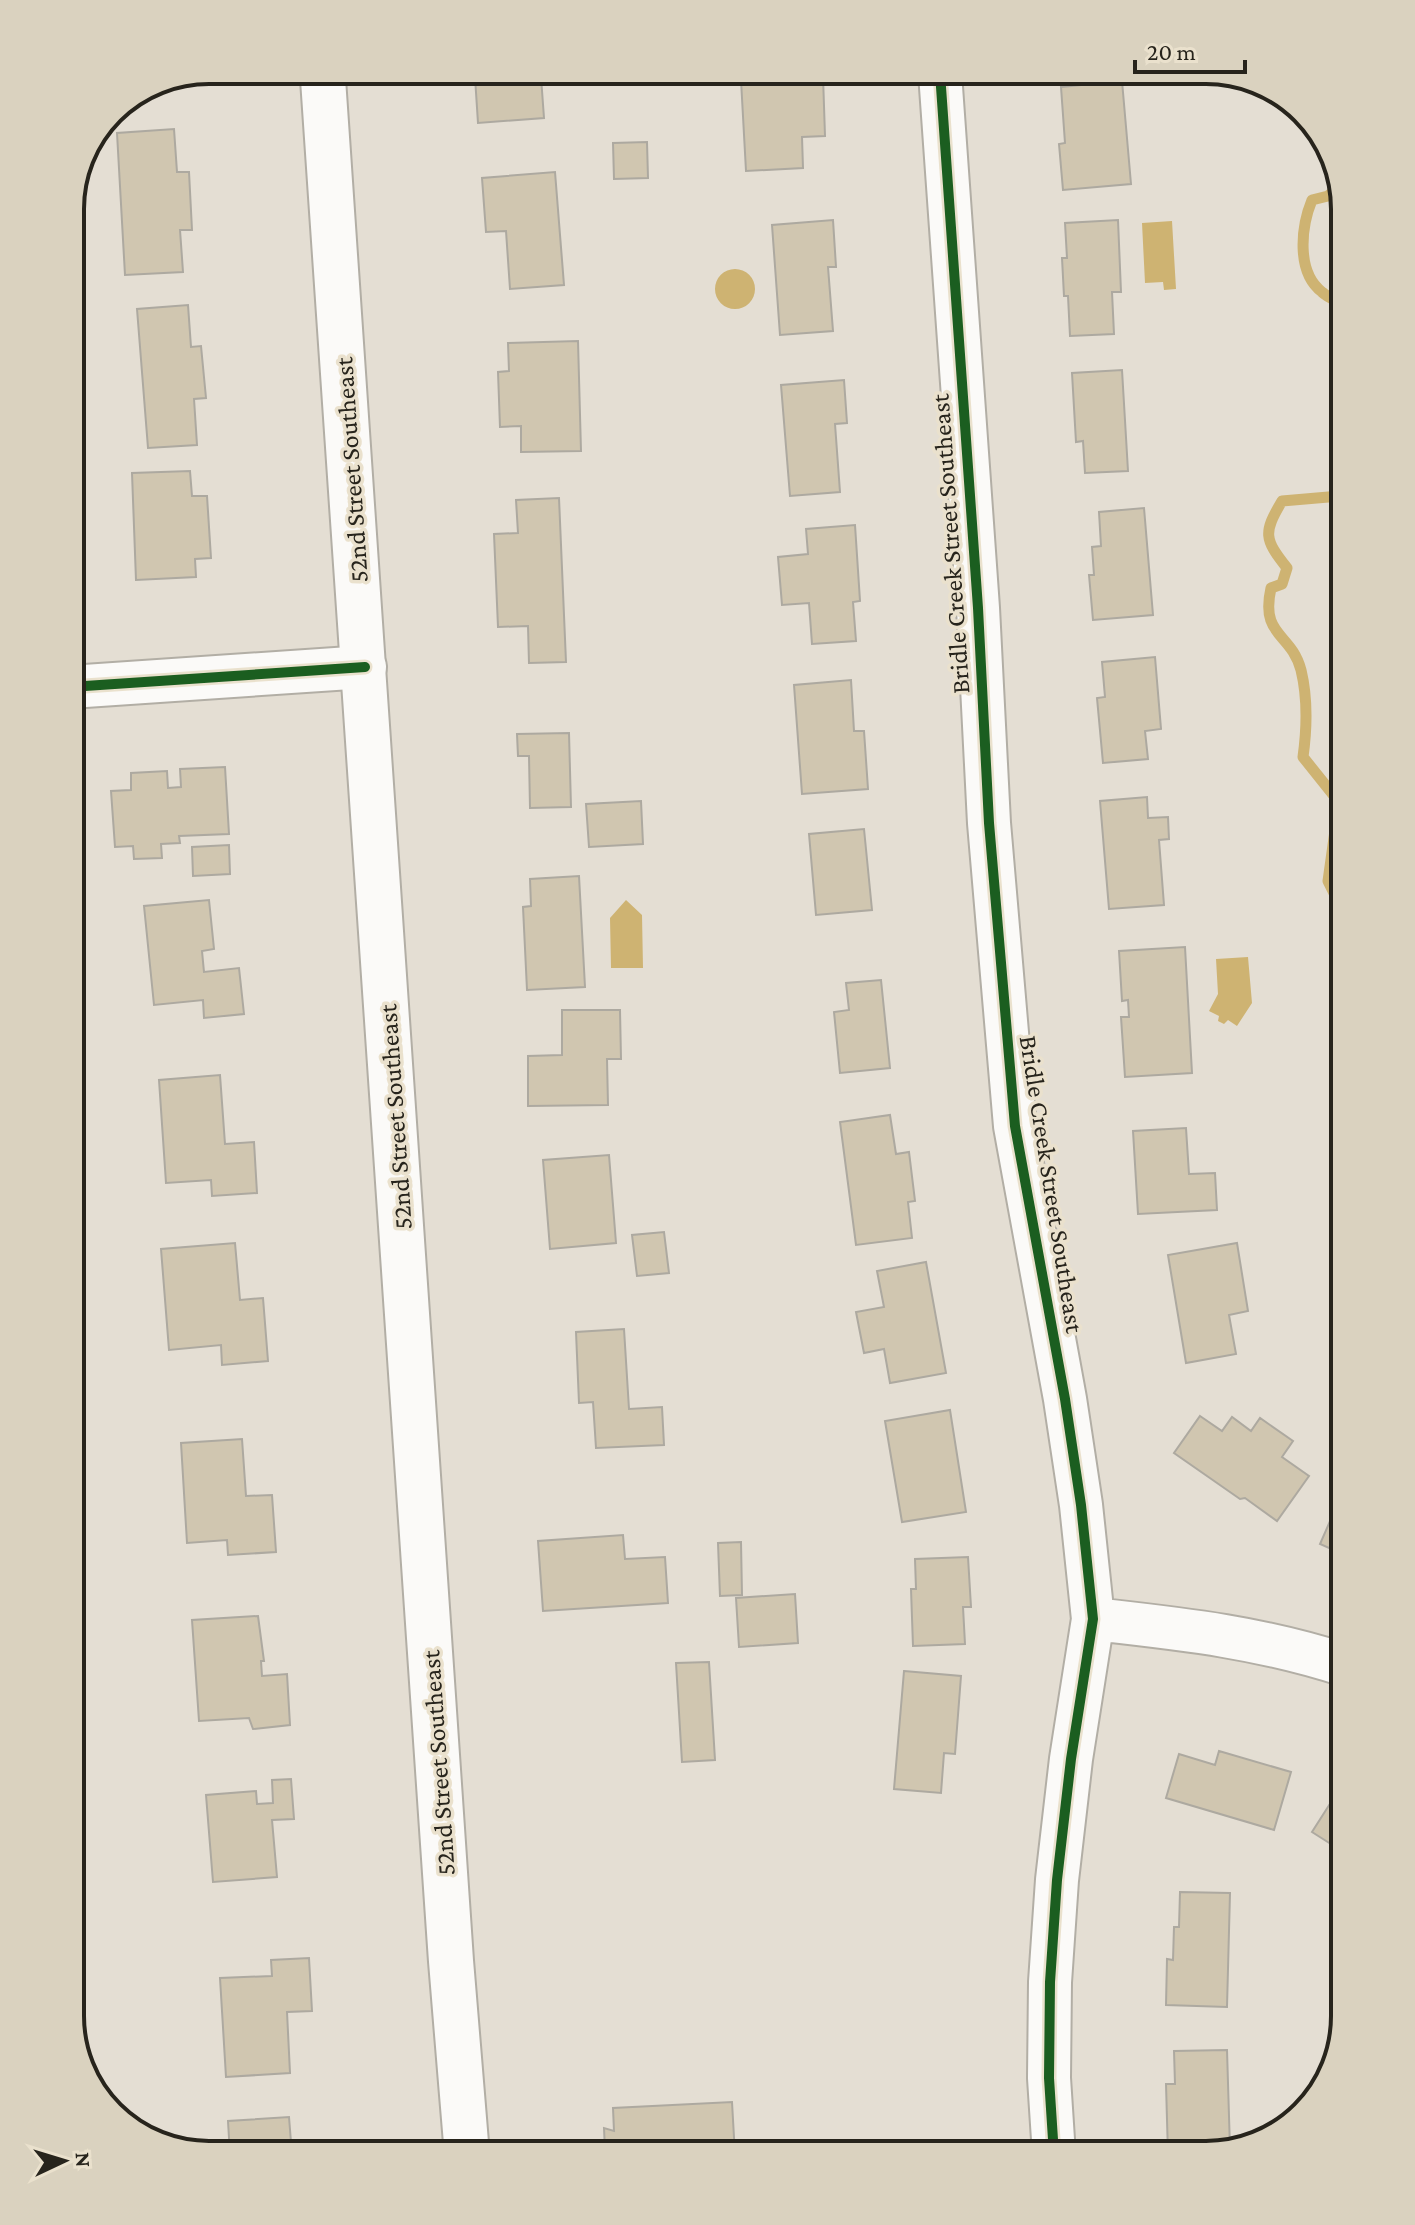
<svg xmlns="http://www.w3.org/2000/svg" width="1415" height="2225" viewBox="0 0 1415 2225" font-family="'Crimson Pro',serif">
  <style>
    .water { fill: #ceb372 }
    .lines { fill: none; stroke-linecap: round; stroke-linejoin: round }
    .stream { stroke: #ceb372; stroke-width: 11 }
    .building { fill: #d0c6b0; stroke: #ada9a0; stroke-width: 2 }
    .minor-casing { stroke: #b2aea5; stroke-width: 46 }
    .major-casing { stroke: #b2aea5; stroke-width: 48 }
    .minor { stroke: #fbfaf8; stroke-width: 42 }
    .major { stroke: #fbfaf8; stroke-width: 44 }
    .cycleway-casing { stroke: #eae1cd; stroke-width: 15 }
    .cycleway { stroke: #1b5e20; stroke-width: 10 }
    .labels { text-anchor: middle; stroke-width: 7; stroke-linejoin: round; paint-order: stroke }
    .street-label { font-size: 26px; fill: #27241c; stroke: #eae1cd }
    .rim { fill: none; stroke: #27241c; stroke-width: 4 }
  </style>
  <rect width="100%" height="100%" fill="#e4ded3"/>
  <!-- water -->
  <path class="water" d="M 1172,221 L 1176,289 L 1164,290 L 1163,282 L 1145,283 L 1142,223 Z
    M715 289a20 20 0 1 1 40 0a20 20 0 1 1-40 0Z
    M 626,900 L 642,915 L 643,968 L 611,968 L 610,918 Z
    M 1248,957 L 1252,1003 L 1237,1026 L 1228,1020 L 1224,1024 L 1218,1021 L 1219,1016 L 1209,1011 L 1218,994 L 1216,959 Z"/>
  <g class="lines">
    <!-- stream -->
    <path class="stream" d="M 1340,186 L 1328,196 L 1312,200 C 1301,227 1296,272 1322,292 C 1328,298 1338,301 1345,305
      M 1345,393 L 1345,391
      M 1345,915 L 1328,881 L 1339,802 L 1303,757 C 1307,728 1308,699 1301,670 C 1291,632 1260,637 1271,588 L 1282,584 L 1287,568 C 1264,539 1263,533 1282,501 L 1340,496 L 1345,488"/>
  </g>
  <!-- building -->
  <path class="building" d="M 823,76 L 825,136 L 802,137 L 803,168 L 746,171 L 741,80 Z
    M 475,77 L 541,77 L 544,118 L 478,123 Z
    M 158,80 L 211,80 L 211,82 L 159,86 Z
    M 1122,81 L 1131,184 L 1063,190 L 1059,144 L 1065,143 L 1061,87 Z
    M 174,129 L 177,172 L 189,172 L 192,230 L 180,230 L 183,272 L 125,275 L 117,133 Z
    M 647,142 L 648,178 L 614,179 L 613,143 Z
    M 555,172 L 564,285 L 510,289 L 506,231 L 486,232 L 482,178 Z
    M 833,220 L 836,267 L 828,267 L 833,331 L 780,335 L 772,225 Z
    M 1118,220 L 1121,292 L 1112,292 L 1114,334 L 1070,336 L 1068,296 L 1064,296 L 1062,258 L 1067,258 L 1065,223 Z
    M 188,305 L 191,347 L 201,346 L 206,398 L 194,399 L 197,445 L 148,448 L 137,309 Z
    M 578,341 L 581,451 L 521,452 L 521,426 L 500,427 L 498,372 L 509,371 L 508,343 Z
    M 1122,370 L 1128,471 L 1085,473 L 1083,441 L 1076,442 L 1072,373 Z
    M 844,380 L 847,423 L 835,424 L 840,492 L 790,496 L 781,385 Z
    M 190,471 L 192,496 L 207,496 L 211,558 L 195,559 L 196,577 L 136,580 L 132,473 Z
    M 559,498 L 566,662 L 529,663 L 528,626 L 498,627 L 494,534 L 518,533 L 516,500 Z
    M 1144,508 L 1153,615 L 1093,620 L 1089,575 L 1094,575 L 1092,547 L 1101,546 L 1099,512 Z
    M 855,525 L 860,601 L 853,602 L 856,641 L 812,644 L 809,603 L 782,605 L 778,557 L 808,554 L 806,529 Z
    M 1155,657 L 1161,729 L 1145,731 L 1148,759 L 1103,763 L 1097,698 L 1105,697 L 1102,662 Z
    M 851,680 L 854,731 L 864,731 L 868,789 L 802,794 L 794,685 Z
    M 569,733 L 571,807 L 530,808 L 529,756 L 518,756 L 517,734 Z
    M 225,767 L 229,834 L 179,836 L 180,843 L 161,844 L 162,858 L 134,859 L 133,846 L 115,847 L 111,791 L 131,790 L 131,773 L 167,771 L 168,788 L 181,787 L 180,769 Z
    M 1147,797 L 1148,818 L 1168,817 L 1169,839 L 1159,840 L 1164,905 L 1109,909 L 1100,801 Z
    M 641,801 L 643,844 L 589,847 L 586,804 Z
    M 864,829 L 872,910 L 816,915 L 809,834 Z
    M 229,845 L 230,874 L 193,876 L 192,847 Z
    M 579,876 L 585,987 L 527,990 L 523,907 L 531,906 L 530,879 Z
    M 209,900 L 214,949 L 202,951 L 204,972 L 239,968 L 244,1014 L 204,1018 L 203,1000 L 154,1005 L 144,906 Z
    M 1185,947 L 1192,1073 L 1125,1077 L 1121,1017 L 1129,1017 L 1128,1000 L 1122,1001 L 1119,951 Z
    M 881,980 L 890,1068 L 840,1073 L 834,1012 L 849,1010 L 846,983 Z
    M 562,1010 L 620,1010 L 621,1059 L 607,1059 L 608,1105 L 528,1106 L 528,1056 L 562,1055 Z
    M 220,1075 L 225,1144 L 254,1142 L 257,1193 L 212,1196 L 211,1180 L 166,1183 L 159,1080 Z
    M 890,1115 L 896,1154 L 909,1152 L 915,1201 L 908,1202 L 912,1238 L 856,1245 L 840,1122 Z
    M 1186,1128 L 1189,1174 L 1215,1173 L 1217,1210 L 1138,1214 L 1133,1131 Z
    M 609,1155 L 616,1243 L 550,1249 L 543,1160 Z
    M 664,1232 L 669,1273 L 637,1276 L 632,1235 Z
    M 235,1243 L 240,1300 L 263,1298 L 268,1361 L 222,1365 L 221,1345 L 169,1350 L 161,1249 Z
    M 1237,1243 L 1248,1311 L 1229,1315 L 1236,1354 L 1186,1363 L 1168,1255 Z
    M 926,1262 L 946,1373 L 890,1383 L 884,1349 L 864,1353 L 856,1312 L 884,1307 L 877,1271 Z
    M 624,1329 L 629,1409 L 662,1407 L 664,1445 L 596,1448 L 593,1402 L 579,1403 L 576,1332 Z
    M 950,1410 L 966,1512 L 902,1522 L 885,1421 Z
    M 1200,1416 L 1222,1431 L 1232,1417 L 1251,1431 L 1260,1418 L 1293,1441 L 1282,1457 L 1309,1476 L 1277,1521 L 1245,1498 L 1240,1499 L 1174,1453 Z
    M 242,1439 L 246,1496 L 272,1495 L 276,1552 L 228,1555 L 227,1540 L 187,1543 L 181,1443 Z
    M 1345,1487 L 1345,1555 L 1320,1544 Z
    M 623,1535 L 625,1559 L 665,1557 L 668,1603 L 543,1611 L 538,1541 Z
    M 741,1542 L 742,1595 L 720,1596 L 718,1543 Z
    M 968,1557 L 971,1607 L 963,1607 L 965,1644 L 913,1646 L 911,1589 L 916,1589 L 915,1559 Z
    M 795,1594 L 798,1643 L 739,1647 L 736,1598 Z
    M 258,1616 L 264,1661 L 261,1661 L 262,1676 L 287,1674 L 290,1725 L 253,1729 L 249,1718 L 199,1721 L 192,1620 Z
    M 709,1662 L 715,1760 L 682,1762 L 676,1663 Z
    M 904,1671 L 961,1676 L 955,1754 L 944,1753 L 941,1793 L 894,1789 Z
    M 1219,1751 L 1291,1772 L 1274,1830 L 1166,1798 L 1179,1754 L 1215,1765 Z
    M 291,1779 L 294,1819 L 272,1820 L 277,1877 L 213,1882 L 206,1795 L 256,1791 L 257,1804 L 273,1803 L 272,1780 Z
    M 1340,1788 L 1345,1791 L 1345,1853 L 1312,1832 Z
    M 1180,1892 L 1230,1893 L 1227,2007 L 1166,2005 L 1167,1959 L 1173,1960 L 1174,1927 L 1179,1927 Z
    M 309,1958 L 312,2011 L 287,2012 L 290,2073 L 226,2077 L 220,1978 L 272,1976 L 271,1960 Z
    M 1227,2050 L 1230,2149 L 1206,2155 L 1168,2155 L 1166,2084 L 1175,2084 L 1174,2051 Z
    M 732,2102 L 735,2155 L 621,2155 L 621,2150 L 605,2151 L 604,2128 L 614,2131 L 613,2108 Z
    M 289,2117 L 292,2155 L 230,2155 L 228,2121 Z"/>
  <g class="lines">
    <!-- minor casing -->
    <g class="minor-casing">
      <path id="minor" d="M 940,73 L 978,608 L 989,823 L 1015,1126 L 1065,1399 L 1081,1505 L 1093,1619 L 1071,1759 L 1057,1880 L 1050,1982 L 1049,2078 L 1054,2155
        M 70,687 L 365,667
        M 1093,1619 C 1182,1629 1259,1637 1345,1665"/>
    </g>
    <!-- major casing -->
    <g class="major-casing">
      <path id="major" d="M 323,79 L 451,1961 L 467,2155"/>
    </g>
    <!-- minor -->
    <use href="#minor" class="minor"/>
    <!-- major -->
    <use href="#major" class="major"/>
    <!-- cycleway casing -->
    <g class="cycleway-casing">
      <path id="cycleway" d="M 940,73 L 978,608 L 989,823 L 1015,1126 L 1065,1399 L 1081,1505 L 1093,1619 L 1071,1759 L 1057,1880 L 1050,1982 L 1049,2078 L 1054,2155
        M 70,687 L 365,667"/>
    </g>
    <!-- cycleway -->
    <use href="#cycleway" class="cycleway"/>
  </g>
  <g class="labels">
    <!-- street labels -->
    <g class="street-label">
      <text transform="translate(351 470) rotate(-94)" y="9">52nd Street Southeast</text>
      <text transform="translate(950 544) rotate(-94)" y="9">Bridle Creek Street Southeast</text>
      <text transform="translate(395 1117) rotate(-94)" y="9">52nd Street Southeast</text>
      <text transform="translate(1052 1184) rotate(81)" y="9">Bridle Creek Street Southeast</text>
      <text transform="translate(438 1763) rotate(-94)" y="9">52nd Street Southeast</text>
    </g>
  </g>
  <!-- crop -->
  <path d="M0 0H1415V2225H0ZM209 84H1206A125 125 0 0 1 1331 209V2016A125 125 0 0 1 1206 2141H209A125 125 0 0 1 84 2016V209A125 125 0 0 1 209 84Z" fill="#dad2bf" fill-rule="evenodd"/>
  <path class="rim" d="M209 84H1206A125 125 0 0 1 1331 209V2016A125 125 0 0 1 1206 2141H209A125 125 0 0 1 84 2016V209A125 125 0 0 1 209 84Z"/>
  <!-- north arrow -->
  <g transform="translate(64 2161) rotate(86)" stroke="#eae1cd" stroke-width="6" paint-order="stroke">
  <path d="M0-6L14 30L0 20L-14 30Z" fill="#27241c"/>
  <text y="-12" font-size="22" font-weight="bold" text-anchor="middle" fill="#27241c">N</text>
  </g>
  <!-- scale -->
  <path d="M1135 60v12h110v-12" fill="none" stroke="#27241c" stroke-width="4"/>
  <text x="1147" y="60" font-size="24" fill="#27241c" stroke="#eae1cd" stroke-width="6" paint-order="stroke">20 m</text>
</svg>
